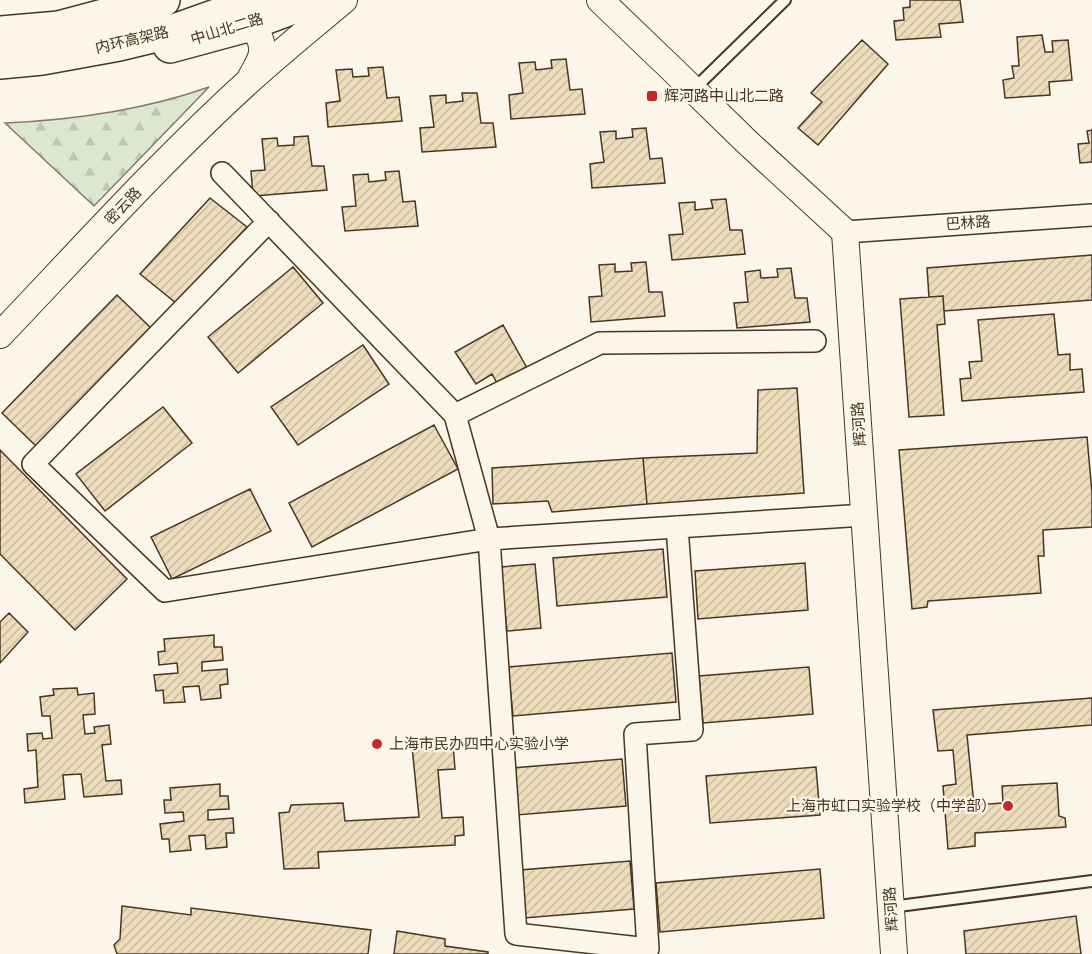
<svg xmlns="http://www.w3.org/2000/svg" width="1092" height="954" viewBox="0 0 1092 954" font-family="'Noto Sans','Noto Sans SC',sans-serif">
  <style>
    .forest { fill: url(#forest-firs); stroke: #887966; stroke-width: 1.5 }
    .building { fill: url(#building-hatch); stroke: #4a3520; stroke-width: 1.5 }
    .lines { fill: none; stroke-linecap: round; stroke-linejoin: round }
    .service-casing { stroke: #4a3520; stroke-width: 14 }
    .minor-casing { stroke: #4a3520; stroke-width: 24 }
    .tertiary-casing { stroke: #4a3520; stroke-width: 28 }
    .primary-casing { stroke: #4a3520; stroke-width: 36 }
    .trunk-casing { stroke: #4a3520; stroke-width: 36 }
    .service { stroke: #fbf6e9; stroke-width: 10 }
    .minor { stroke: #fbf6e9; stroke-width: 21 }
    .tertiary { stroke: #fbf6e9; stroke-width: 26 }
    .primary { stroke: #fbf6e9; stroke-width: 33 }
    .trunk { stroke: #fbf6e9; stroke-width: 33 }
    .poi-dot { fill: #c62828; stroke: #fbf6e9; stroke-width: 2 }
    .labels { text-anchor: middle; stroke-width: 4.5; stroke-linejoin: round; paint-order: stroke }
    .street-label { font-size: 15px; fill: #4a3520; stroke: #fbf6e9 }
    .poi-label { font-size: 15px; fill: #4a3520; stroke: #fbf6e9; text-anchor: start }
  </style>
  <defs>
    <pattern id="forest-firs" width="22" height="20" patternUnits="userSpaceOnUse" patternTransform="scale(1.5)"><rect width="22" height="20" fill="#dce7d0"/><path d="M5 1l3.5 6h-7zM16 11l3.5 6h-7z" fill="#bec7b2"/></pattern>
    <pattern id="building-hatch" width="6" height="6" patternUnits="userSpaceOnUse" patternTransform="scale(1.5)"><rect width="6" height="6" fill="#ecdcbc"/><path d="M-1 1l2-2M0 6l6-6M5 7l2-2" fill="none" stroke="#ccbda1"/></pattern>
  </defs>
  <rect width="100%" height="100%" fill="#fbf6e9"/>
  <!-- forest -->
  <path class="forest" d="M 209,87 L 94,206 L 5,123 C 74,120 144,110 209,87 Z"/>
  <!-- building -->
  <path class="building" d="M 910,0 L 960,0 L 963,22 L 939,24 L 941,37 L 896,40 L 894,21 L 904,20 L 903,8 L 910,7 Z
    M 1042,35 L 1045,52 L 1053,52 L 1052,41 L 1068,40 L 1072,80 L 1049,82 L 1050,95 L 1005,98 L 1003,80 L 1014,78 L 1012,66 L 1019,66 L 1017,37 Z
    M 862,40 L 888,64 L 818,145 L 798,128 L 822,102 L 811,93 Z
    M 566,59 L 570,90 L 582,89 L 585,114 L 511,119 L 509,95 L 523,93 L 519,63 L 535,62 L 536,70 L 552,68 L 551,60 Z
    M 383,67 L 387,98 L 399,97 L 402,121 L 328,127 L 326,103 L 340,101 L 336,70 L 352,69 L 353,77 L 369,76 L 368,68 Z
    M 462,93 L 477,93 L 481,123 L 493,123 L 496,147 L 422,152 L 420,128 L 434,127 L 430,96 L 446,95 L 446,103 L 463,101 Z
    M 646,128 L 650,159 L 662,158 L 665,183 L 592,188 L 590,164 L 604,162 L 600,132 L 616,131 L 616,139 L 633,137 L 632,129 Z
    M 1092,130 L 1092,162 L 1080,163 L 1078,144 L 1089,143 L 1087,131 Z
    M 308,136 L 312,166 L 324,166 L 327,190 L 253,196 L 251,171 L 265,170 L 262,139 L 277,138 L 278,146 L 294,145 L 294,137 Z
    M 399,171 L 403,202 L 415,201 L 418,226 L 345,231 L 342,207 L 356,206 L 353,175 L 368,174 L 369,182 L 386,180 L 385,172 Z
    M 210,198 L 247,227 L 176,303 L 140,274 Z
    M 726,199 L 730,230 L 742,230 L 745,254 L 672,260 L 669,235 L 683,234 L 679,203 L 695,202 L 695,210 L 713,208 L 711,200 Z
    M 1092,255 L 1092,300 L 944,311 L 943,296 L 929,297 L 927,268 Z
    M 646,262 L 649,292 L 662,292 L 665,316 L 591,322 L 589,297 L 602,296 L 599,265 L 615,264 L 615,272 L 632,271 L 631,263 Z
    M 293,267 L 323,303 L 238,373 L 208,337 Z
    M 791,268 L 795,298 L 807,298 L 810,322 L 737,328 L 734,303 L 748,302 L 745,272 L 760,270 L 761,278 L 778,277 L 777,269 Z
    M 117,295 L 153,330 L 38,448 L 2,413 Z
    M 943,296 L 945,324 L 937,325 L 944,415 L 909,417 L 900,299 Z
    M 1054,314 L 1058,355 L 1070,354 L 1070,370 L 1082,369 L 1084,392 L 962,401 L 960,379 L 971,378 L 969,362 L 982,361 L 978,320 Z
    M 503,325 L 527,368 L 498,385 L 492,374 L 476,384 L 455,352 Z
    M 363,345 L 389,384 L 298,445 L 271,407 Z
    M 797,388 L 804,493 L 647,504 L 643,458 L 757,453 L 758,390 Z
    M 163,407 L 192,443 L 105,511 L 76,474 Z
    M 434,425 L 458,469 L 312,547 L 289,503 Z
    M 1087,437 L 1092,493 L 1092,527 L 1043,530 L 1044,556 L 1038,556 L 1041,593 L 928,601 L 927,607 L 912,609 L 899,450 Z
    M 0,450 L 127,579 L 75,630 L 0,554 Z
    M 643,458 L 647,504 L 552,512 L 548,501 L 493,504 L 492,468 Z
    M 250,489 L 271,531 L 172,579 L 151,537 Z
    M 663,549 L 667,597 L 557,606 L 553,558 Z
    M 805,563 L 808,610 L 698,619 L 695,571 Z
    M 535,564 L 541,628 L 507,631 L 500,567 Z
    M 9,613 L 28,632 L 0,663 L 0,622 Z
    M 214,635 L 214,647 L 222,647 L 223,660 L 202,662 L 202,671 L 227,669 L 228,684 L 220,685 L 221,698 L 201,700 L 199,686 L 183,687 L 185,702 L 164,703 L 163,690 L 156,691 L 154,675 L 178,673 L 177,663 L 159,665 L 158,652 L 165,651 L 164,639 Z
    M 672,653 L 676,702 L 513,716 L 508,667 Z
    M 809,667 L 813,714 L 703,723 L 699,676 Z
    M 77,688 L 78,695 L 94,693 L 95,714 L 83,715 L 85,734 L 95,733 L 94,727 L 109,725 L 111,744 L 102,745 L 106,781 L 121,780 L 122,794 L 84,797 L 81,774 L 63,775 L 65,799 L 25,803 L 24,789 L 38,787 L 36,750 L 28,751 L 27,734 L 42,733 L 43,739 L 52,738 L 50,716 L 42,716 L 40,697 L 54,695 L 53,689 Z
    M 1092,698 L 1092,725 L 967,735 L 974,805 L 1003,803 L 1002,786 L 1057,783 L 1059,816 L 1065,818 L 1066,827 L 975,833 L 975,846 L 948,849 L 943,786 L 956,784 L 953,750 L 938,751 L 933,710 Z
    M 453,743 L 455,769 L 438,770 L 442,818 L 463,817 L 464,835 L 455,836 L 455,845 L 318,852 L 319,868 L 284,869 L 279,813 L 289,812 L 291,805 L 343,803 L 345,821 L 419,817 L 412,746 Z
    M 622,759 L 626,806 L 516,815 L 512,768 Z
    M 816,767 L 820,815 L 710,823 L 706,776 Z
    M 220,784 L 220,796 L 228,796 L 229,809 L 208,810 L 208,820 L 233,818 L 234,833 L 226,833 L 227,847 L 206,849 L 205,835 L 189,836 L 191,850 L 170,852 L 169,839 L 162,839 L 160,824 L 184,821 L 183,812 L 165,813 L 164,800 L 171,800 L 170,788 Z
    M 630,861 L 634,909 L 524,918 L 520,870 Z
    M 820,869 L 824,918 L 660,932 L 656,883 Z
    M 122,906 L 191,915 L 191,908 L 371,930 L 368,954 L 117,954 L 114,945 L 120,939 Z
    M 1076,916 L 1081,954 L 966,954 L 964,931 Z
    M 397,931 L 445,939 L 445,946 L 488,952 L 488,954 L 394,954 Z"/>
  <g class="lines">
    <!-- service casing -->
    <g class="service-casing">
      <path id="service" d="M 694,89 L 785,0
        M 891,907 L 1092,881"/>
    </g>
    <!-- minor casing -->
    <g class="minor-casing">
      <path id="minor" d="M 222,173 L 455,415 L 489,539 L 865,515
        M 269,221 L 33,464 L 165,591 L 489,539 L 516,934 L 648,949 L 635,734 L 692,730 L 677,527
        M 845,232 L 1092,215
        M 455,415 L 600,343 L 815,341"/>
    </g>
    <!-- tertiary casing -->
    <g class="tertiary-casing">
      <path id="tertiary" d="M 600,0 L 672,69 L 748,143 L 845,232 L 894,954
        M 240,27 L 257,32 C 267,52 261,59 251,77
        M 0,335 C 82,249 162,160 250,80 C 281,52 313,26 344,0"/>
    </g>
    <!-- primary casing -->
    <g class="primary-casing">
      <path id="primary" d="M 170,46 L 240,27 L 312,0"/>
    </g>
    <!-- trunk casing -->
    <g class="trunk-casing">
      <path id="trunk" d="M 0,33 L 59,28 L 163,0
        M 0,62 L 42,58 L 119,44 L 177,30 L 261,0"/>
    </g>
    <!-- service -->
    <use href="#service" class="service"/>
    <!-- minor -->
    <use href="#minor" class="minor"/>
    <!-- tertiary -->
    <use href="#tertiary" class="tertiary"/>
    <!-- primary -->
    <use href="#primary" class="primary"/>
    <!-- trunk -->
    <use href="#trunk" class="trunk"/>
  </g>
  <!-- markers -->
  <g class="poi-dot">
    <rect x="646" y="90" width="12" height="12" rx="3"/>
    <circle cx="377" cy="744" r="6"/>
    <circle cx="1008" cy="806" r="6"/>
  </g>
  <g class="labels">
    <!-- street labels -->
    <g class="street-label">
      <text transform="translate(227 29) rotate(-17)" y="5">中山北二路</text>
      <text transform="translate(132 40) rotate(-13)" y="5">内环高架路</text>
      <text transform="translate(123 206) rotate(-46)" y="5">密云路</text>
      <text transform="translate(968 223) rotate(-4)" y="5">巴林路</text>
      <text transform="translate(859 424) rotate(-94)" y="5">辉河路</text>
      <text transform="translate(891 909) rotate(-94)" y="5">辉河路</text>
    </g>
    <!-- poi labels -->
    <g class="poi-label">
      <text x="664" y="101">辉河路中山北二路</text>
      <text x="389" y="749">上海市民办四中心实验小学</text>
      <text x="996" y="811" text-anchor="end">上海市虹口实验学校（中学部）</text>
    </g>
  </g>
</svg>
